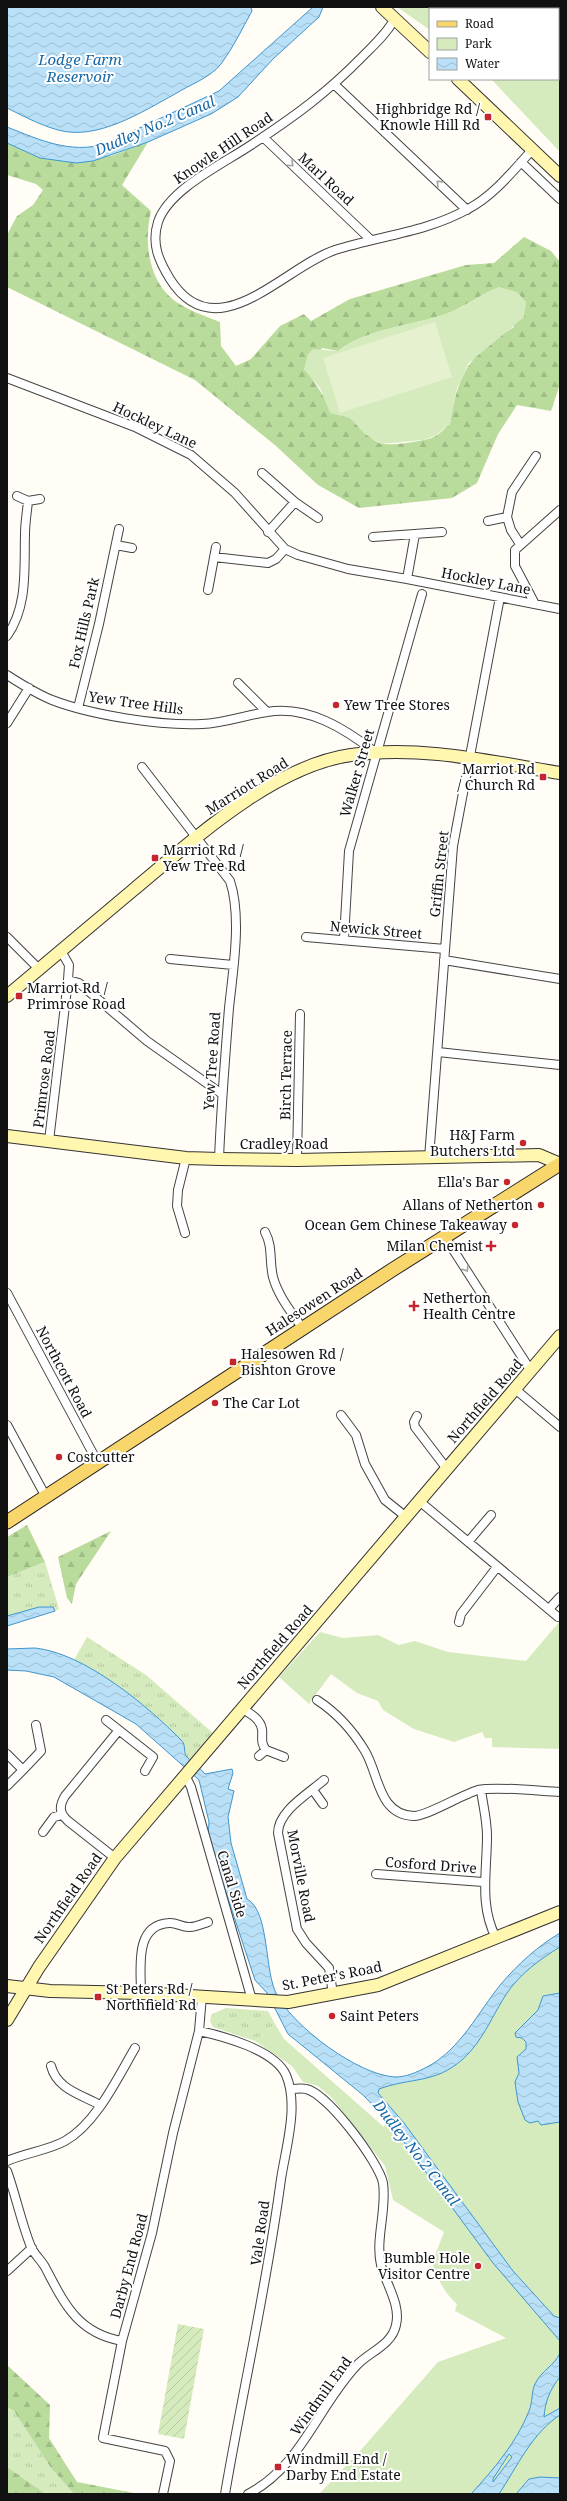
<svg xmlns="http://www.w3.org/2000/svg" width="567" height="2501" viewBox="0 0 567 2501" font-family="'Noto Serif',serif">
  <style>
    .grass { fill: url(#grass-tufts) }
    .forest { fill: url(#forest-firs); fill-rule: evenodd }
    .park { fill: #d5ebbd }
    .garden { fill: url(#garden-furrows) }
    .pitch { fill: #e6f2cf }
    .water { fill: url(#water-waves); stroke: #3f96cf; fill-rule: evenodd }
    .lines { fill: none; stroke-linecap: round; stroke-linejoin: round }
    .street-casing { stroke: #444; stroke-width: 10 }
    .secondary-casing { stroke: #333; stroke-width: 14 }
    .primary-casing { stroke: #222; stroke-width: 15 }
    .street { stroke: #fff; stroke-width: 8 }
    .secondary { stroke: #fff6b0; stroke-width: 12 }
    .primary { stroke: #f9d66b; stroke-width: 13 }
    .oneway { stroke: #a0a0a0 }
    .poi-dot { fill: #c4262e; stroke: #fff; stroke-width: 1.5 }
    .labels { text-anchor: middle; stroke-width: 4; stroke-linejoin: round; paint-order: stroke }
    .poi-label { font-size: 14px; fill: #111; stroke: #fff; text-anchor: start }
    .street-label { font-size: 14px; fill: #111; stroke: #fff }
    .water-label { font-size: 15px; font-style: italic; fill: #1768a6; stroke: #fff }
  </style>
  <defs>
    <pattern id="grass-tufts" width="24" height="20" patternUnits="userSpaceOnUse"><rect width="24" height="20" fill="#d5ebbd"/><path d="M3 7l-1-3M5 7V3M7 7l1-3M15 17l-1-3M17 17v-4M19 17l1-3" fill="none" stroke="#b6c8a1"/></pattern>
    <pattern id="forest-firs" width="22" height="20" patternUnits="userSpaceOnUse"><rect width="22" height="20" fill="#b9dc9c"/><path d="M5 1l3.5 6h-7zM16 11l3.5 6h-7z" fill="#9ebc85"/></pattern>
    <pattern id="garden-furrows" width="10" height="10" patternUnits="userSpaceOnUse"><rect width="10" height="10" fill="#d5ebbd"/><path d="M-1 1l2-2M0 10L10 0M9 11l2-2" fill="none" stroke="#b6c8a1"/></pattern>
    <pattern id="water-waves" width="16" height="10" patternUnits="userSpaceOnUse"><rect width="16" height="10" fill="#b9e0f7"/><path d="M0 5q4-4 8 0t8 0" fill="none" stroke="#9ebfd3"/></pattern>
  </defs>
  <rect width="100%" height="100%" fill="#fffdf5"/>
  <!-- grass -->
  <path class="grass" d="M 45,1562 L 59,1609 L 55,1611 L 53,1607 L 39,1607 L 7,1616 L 7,1577 Z
    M 87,1637 L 146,1675 L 213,1733 L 191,1760 L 186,1757 L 183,1742 L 148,1711 L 111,1682 L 74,1660 Z
    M 226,2008 L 268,2011 L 275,2024 L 255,2041 L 213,2027 L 210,2021 L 212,2014 Z
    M 7,2407 L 14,2411 L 51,2468 L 74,2494 L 46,2494 L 7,2467 Z"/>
  <!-- forest -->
  <path class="forest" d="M 148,142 L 122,185 L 151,211 C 143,245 149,288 183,306 C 195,313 208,317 220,322 L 221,346 L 236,366 L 251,359 L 280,326 L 304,314 L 311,321 L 350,299 L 466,265 L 494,263 L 524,237 L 551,251 L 560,262 L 560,384 L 551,411 L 517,405 L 498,434 L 477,483 L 452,498 L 359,508 L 318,485 L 276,446 L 195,380 L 7,287 L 7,235 L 17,216 L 33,205 L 43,190 L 36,184 L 7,175 L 7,143 L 40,158 L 111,156 ZM 499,287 L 514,327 C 469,354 458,373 450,424 C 445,428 440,434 434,437 C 425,441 387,447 379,443 C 364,436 353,411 335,414 C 324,399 317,383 304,369 L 322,348 L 338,351 C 368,328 411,326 446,314 C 464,307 480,295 499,287 Z
    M 27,1525 L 45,1562 L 7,1577 L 7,1537 Z
    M 111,1531 L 76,1584 L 72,1604 L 67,1598 L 58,1557 Z
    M 7,2365 L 50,2405 L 49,2438 L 77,2482 L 139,2494 L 74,2494 L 51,2468 L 14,2411 L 7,2407 Z
    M 7,2467 L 46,2494 L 7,2494 Z"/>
  <!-- park -->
  <path class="park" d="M 397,7 L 560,7 L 560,152 L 491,79 L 558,79 L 558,9 L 430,9 L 430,30 Z
    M 499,287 L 517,292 L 526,302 L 524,317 L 469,363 L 457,388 L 450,424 L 435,436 L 423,440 L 381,444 L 365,434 L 350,418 L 330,413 L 320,388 L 304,369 L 308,354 L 313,349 L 338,351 C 368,328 411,326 446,314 C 464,307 480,295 499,287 Z
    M 560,1621 L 560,1749 L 492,1747 L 492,1738 L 485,1738 L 482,1732 L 454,1742 L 414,1729 L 383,1710 L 378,1701 L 357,1693 L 331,1674 L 309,1704 L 279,1677 L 320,1632 L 343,1638 L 378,1635 L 399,1645 L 415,1641 L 448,1652 L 526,1661 Z
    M 560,1947 L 560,2494 L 319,2494 L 360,2451 L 438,2362 L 506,2338 L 455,2311 L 457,2304 C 444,2293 438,2279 432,2263 L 444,2232 L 393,2200 L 385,2166 L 332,2098 L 318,2086 L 303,2082 L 292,2066 L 255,2041 L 275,2024 L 284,2039 L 384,2127 L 389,2106 L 378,2093 L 379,2089 C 412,2077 435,2084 463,2059 C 483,2041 493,2014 507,1993 C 520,1974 540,1958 560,1947 Z"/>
  <!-- garden -->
  <path class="garden" d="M 178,2324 L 204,2329 L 184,2439 L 158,2434 Z"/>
  <!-- pitch -->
  <path class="pitch" d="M 435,322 L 452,377 L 340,413 L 323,358 Z"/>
  <!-- water -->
  <path class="water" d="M 7,7 L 251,7 L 252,11 C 242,29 233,48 221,64 C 210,78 189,85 175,94 C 142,112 97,141 58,130 C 40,125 23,116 7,108 Z
    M 313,7 L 323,7 L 319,17 L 273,59 L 238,97 L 211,114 L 148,142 L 93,161 L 76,163 L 40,158 L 7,143 L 7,127 C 40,140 70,154 105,144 L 219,91 Z
    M 39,1607 L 53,1607 L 55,1611 L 7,1626 L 7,1616 Z
    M 35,1648 C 84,1653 147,1705 182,1741 C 186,1745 183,1753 187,1757 C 192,1764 200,1767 205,1774 L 232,1769 L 233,1773 L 228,1789 L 234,1791 L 228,1817 L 231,1843 L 247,1899 C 270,1911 264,1973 277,1995 C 294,2027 358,2075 395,2077 C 407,2077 417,2072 427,2067 C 461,2049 478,2012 501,1984 C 518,1964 538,1946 560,1933 L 560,1947 C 540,1959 520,1974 507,1993 C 493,2014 483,2041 463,2059 C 435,2084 412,2077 379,2089 L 378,2093 L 404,2123 L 513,2271 L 554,2316 L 560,2318 L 560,2341 L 493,2263 L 389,2122 L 363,2095 L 288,2034 L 267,1993 L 255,1980 L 208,1838 L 209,1822 L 199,1780 L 136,1724 L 54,1677 L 26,1671 L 7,1670 L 7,1649 Z
    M 560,1993 L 560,2122 L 541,2125 L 538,2121 L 530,2123 L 525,2120 L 518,2102 L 515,2082 L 519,2073 L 517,2057 L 526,2049 L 526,2042 L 522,2038 L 516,2037 L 515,2033 L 538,2010 L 543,1996 Z
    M 560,2353 L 560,2377 C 550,2389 545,2402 544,2417 L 560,2408 L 560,2415 C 532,2433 517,2467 499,2494 L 471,2494 C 493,2470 517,2442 529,2411 C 533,2402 531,2392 535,2384 C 541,2371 555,2365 560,2353 ZM 509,2454 L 512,2457 L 493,2482 L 493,2479 Z
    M 540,2477 L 560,2478 L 560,2494 L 516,2494 L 529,2479 Z"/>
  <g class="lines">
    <!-- street casing -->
    <g class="street-casing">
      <path id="street" d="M 394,20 C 386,34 375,44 363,56 C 328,92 294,117 251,145 C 223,164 169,189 158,222 C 151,244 159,261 170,279 C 216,352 284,267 335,250 C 379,236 427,232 468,209 C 493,196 513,171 532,150
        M 335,85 L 467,210
        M 263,137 L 371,240
        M 521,162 L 560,199
        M 7,378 L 135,427 L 191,455 L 235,493 L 285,549 L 298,555 L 348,569 L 407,579 L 560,609
        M 262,473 L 295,502 L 318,518
        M 17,496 L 28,501 L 40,499
        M 507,517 L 511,530 L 520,544
        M 488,521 L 507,517 L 512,492 L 536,456
        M 268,532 L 295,502
        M 373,537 L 442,532
        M 116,545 L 132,548
        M 214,557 L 268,563 L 276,559 L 285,549
        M 407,579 L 415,534
        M 208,590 L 216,547
        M 535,604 L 515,566 L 515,550 L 560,510
        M 7,636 C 28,606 24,569 25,534 C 25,523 27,512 28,501
        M 7,675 C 21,684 37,694 52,700 C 91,715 160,726 202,724 C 224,723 246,715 267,712 C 308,705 345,729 375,752
        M 238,683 L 267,712
        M 78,708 L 99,624 L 119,529
        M 7,723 L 29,688
        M 142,767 L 230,881 C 242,917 233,970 229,1008 C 225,1058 221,1108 219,1159
        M 7,937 L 39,969
        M 306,937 L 445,949
        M 344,939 L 349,851 L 422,594
        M 170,959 L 233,965
        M 444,960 L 560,979
        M 68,980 L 79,983 L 147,1041 L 222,1094
        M 438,1052 L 560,1065
        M 49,1141 L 68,980 L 69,965 L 61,951
        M 429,1158 L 453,846 L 500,597
        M 297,1160 L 300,1014
        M 265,1232 C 273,1247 269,1260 273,1277 C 278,1296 292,1313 303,1329
        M 185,1233 L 177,1206 L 178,1190 L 186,1158
        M 445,1237 L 531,1371
        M 7,1293 L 98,1463
        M 515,1389 L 560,1427
        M 341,1415 L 356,1435 L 365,1464 L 385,1500 L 405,1516
        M 417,1416 L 414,1422 L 415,1427 L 447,1469
        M 7,1425 L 46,1497
        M 418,1500 L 558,1617
        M 468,1542 L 491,1515
        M 549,1609 L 560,1597
        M 459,1622 L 461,1614 L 497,1567
        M 317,1700 C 337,1713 353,1731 365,1751 C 379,1774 378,1815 414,1816 C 427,1816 461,1795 478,1790 C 496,1786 539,1791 560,1792
        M 241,1708 C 249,1713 260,1718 262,1729 C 263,1738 260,1742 266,1750
        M 106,1720 L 153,1757 L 145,1771
        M 7,1754 L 23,1770 L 7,1786
        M 259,1756 L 266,1750 L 284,1757
        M 23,1770 L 41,1751 L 36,1725
        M 186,1777 L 191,1787 L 252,2000
        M 324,1780 C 308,1794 278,1811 278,1833 L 297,1929 L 306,1943 L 329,1968 L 333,1994
        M 313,1790 L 323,1804
        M 481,1790 C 483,1805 487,1820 487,1836 C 487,1872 479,1905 496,1938
        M 43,1832 L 54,1817 L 62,1815
        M 115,1858 L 68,1821 C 59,1813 59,1806 65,1796 L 119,1730
        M 376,1874 L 483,1882
        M 141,1993 C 141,1968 134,1925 169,1923 C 176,1922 183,1928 190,1927 C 196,1927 202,1924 208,1922
        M 199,2031 C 223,2036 275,2050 286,2075 C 299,2105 286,2147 281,2179 C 267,2285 243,2389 225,2494
        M 51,2066 C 57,2089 80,2094 100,2105
        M 7,2161 C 25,2153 49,2150 65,2141 C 96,2124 118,2077 135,2048
        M 7,2171 C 16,2196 21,2222 31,2247 C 34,2254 41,2260 45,2267 C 64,2303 77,2333 122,2341
        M 7,2271 L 32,2248
        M 163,2494 L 170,2461 L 165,2451 L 103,2438 L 122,2341 L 152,2233 L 173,2133 L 199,2031 L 202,1996
        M 248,2494 C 301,2467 318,2406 357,2365 C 369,2352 392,2345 396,2325 C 401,2305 386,2284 381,2265 C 375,2239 387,2210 383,2183 C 379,2162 327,2093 306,2089 C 302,2088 296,2089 291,2089"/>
    </g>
    <!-- secondary casing -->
    <g class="secondary-casing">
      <path id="secondary" d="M 382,7 L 430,52
        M 458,79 L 560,176
        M 7,996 C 49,961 90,926 132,891 C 191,842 272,766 351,755 C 421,745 492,762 560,773
        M 7,1136 L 186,1158 L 219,1159 L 297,1160 L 539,1155 L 560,1164
        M 7,1986 L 50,1991 L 141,1993 L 288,2002 L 378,1985 L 560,1912
        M 7,2020 L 39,1967 L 115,1858 L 560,1336"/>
    </g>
    <!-- primary casing -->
    <g class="primary-casing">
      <path id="primary" d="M 7,1522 L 392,1270 L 560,1164"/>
    </g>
    <!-- street -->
    <use href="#street" class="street"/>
    <!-- secondary -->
    <use href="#secondary" class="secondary"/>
    <!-- primary -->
    <use href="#primary" class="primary"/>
  </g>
  <!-- one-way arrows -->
  <defs><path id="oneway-chevron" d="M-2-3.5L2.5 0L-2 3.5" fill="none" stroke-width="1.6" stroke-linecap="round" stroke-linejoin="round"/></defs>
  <g class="oneway">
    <use href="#oneway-chevron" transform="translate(291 164) rotate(43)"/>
    <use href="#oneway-chevron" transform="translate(439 183) rotate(-136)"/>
    <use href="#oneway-chevron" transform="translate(466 1269) rotate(58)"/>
  </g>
  <!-- markers -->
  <g class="poi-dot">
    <rect x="484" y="113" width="8" height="8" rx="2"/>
    <circle cx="336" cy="705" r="4"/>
    <rect x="539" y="773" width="8" height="8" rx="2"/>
    <rect x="151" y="854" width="8" height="8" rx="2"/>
    <rect x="15" y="992" width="8" height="8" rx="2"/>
    <circle cx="523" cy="1143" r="4"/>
    <circle cx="507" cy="1182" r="4"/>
    <circle cx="541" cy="1205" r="4"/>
    <circle cx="515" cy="1225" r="4"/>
    <path d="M489 1240h4v4h4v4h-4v4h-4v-4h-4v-4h4z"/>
    <path d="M412 1300h4v4h4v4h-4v4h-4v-4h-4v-4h4z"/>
    <rect x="229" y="1358" width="8" height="8" rx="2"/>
    <circle cx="215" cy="1403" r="4"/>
    <circle cx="59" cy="1457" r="4"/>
    <rect x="94" y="1993" width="8" height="8" rx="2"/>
    <circle cx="332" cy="2016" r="4"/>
    <circle cx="478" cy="2266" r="4"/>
    <rect x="274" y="2463" width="8" height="8" rx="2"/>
  </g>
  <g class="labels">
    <!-- poi labels -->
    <g class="poi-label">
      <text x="480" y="114" text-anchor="end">Highbridge Rd /<tspan x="480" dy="16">Knowle Hill Rd</tspan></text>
      <text x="344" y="710">Yew Tree Stores</text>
      <text x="535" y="774" text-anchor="end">Marriot Rd<tspan x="535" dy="16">/ Church Rd</tspan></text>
      <text x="163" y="855">Marriot Rd /<tspan x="163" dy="16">Yew Tree Rd</tspan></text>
      <text x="27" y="993">Marriot Rd /<tspan x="27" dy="16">Primrose Road</tspan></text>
      <text x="515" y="1140" text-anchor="end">H&amp;J Farm<tspan x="515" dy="16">Butchers Ltd</tspan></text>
      <text x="499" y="1187" text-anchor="end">Ella's Bar</text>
      <text x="533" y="1210" text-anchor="end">Allans of Netherton</text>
      <text x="507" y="1230" text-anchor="end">Ocean Gem Chinese Takeaway</text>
      <text x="483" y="1251" text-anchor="end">Milan Chemist</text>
      <text x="423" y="1303">Netherton<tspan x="423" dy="16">Health Centre</tspan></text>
      <text x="241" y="1359">Halesowen Rd /<tspan x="241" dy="16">Bishton Grove</tspan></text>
      <text x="223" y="1408">The Car Lot</text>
      <text x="67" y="1462">Costcutter</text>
      <text x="106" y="1994">St Peters Rd /<tspan x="106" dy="16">Northfield Rd</tspan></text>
      <text x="340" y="2021">Saint Peters</text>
      <text x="470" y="2263" text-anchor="end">Bumble Hole<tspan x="470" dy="16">Visitor Centre</tspan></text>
      <text x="286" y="2464">Windmill End /<tspan x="286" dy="16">Darby End Estate</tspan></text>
    </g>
    <!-- street labels -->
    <g class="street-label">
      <text transform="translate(223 148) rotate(-34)" y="5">Knowle Hill Road</text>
      <text transform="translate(326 179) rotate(43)" y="5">Marl Road</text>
      <text transform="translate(155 425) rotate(25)" y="5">Hockley Lane</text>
      <text transform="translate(486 581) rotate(11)" y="5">Hockley Lane</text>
      <text transform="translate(84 623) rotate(-77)" y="5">Fox Hills Park</text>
      <text transform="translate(136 703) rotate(8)" y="5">Yew Tree Hills</text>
      <text transform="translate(357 773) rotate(-74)" y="5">Walker Street</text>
      <text transform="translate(247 786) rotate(-32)" y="5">Marriott Road</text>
      <text transform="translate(439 874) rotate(-84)" y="5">Griffin Street</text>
      <text transform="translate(376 930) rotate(5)" y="5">Newick Street</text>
      <text transform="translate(212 1061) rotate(-86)" y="5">Yew Tree Road</text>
      <text transform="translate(286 1075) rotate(-89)" y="5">Birch Terrace</text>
      <text transform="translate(44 1079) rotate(-83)" y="5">Primrose Road</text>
      <text x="284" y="1149">Cradley Road</text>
      <text transform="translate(314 1302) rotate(-33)" y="5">Halesowen Road</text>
      <text transform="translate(64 1372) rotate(62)" y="5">Northcott Road</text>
      <text transform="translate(485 1401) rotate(-49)" y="5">Northfield Road</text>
      <text transform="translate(275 1647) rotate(-49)" y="5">Northfield Road</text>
      <text transform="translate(431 1865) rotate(4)" y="5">Cosford Drive</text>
      <text transform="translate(301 1876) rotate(79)" y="5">Morville Road</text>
      <text transform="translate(232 1884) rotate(73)" y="5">Canal Side</text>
      <text transform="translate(68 1898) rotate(-55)" y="5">Northfield Road</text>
      <text transform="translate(332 1976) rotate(-11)" y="5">St. Peter's Road</text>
      <text transform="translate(260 2233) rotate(-82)" y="5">Vale Road</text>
      <text transform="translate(129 2266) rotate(-75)" y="5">Darby End Road</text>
      <text transform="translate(321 2396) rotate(-54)" y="5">Windmill End</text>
    </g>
    <!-- water labels -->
    <g class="water-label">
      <text x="80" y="65">Lodge Farm<tspan x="80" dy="17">Reservoir</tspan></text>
      <text transform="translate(155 126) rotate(-23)" y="5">Dudley No.2 Canal</text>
      <text transform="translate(416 2153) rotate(52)" y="5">Dudley No.2 Canal</text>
    </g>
  </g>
  <!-- border -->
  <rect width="567" height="2501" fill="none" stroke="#111111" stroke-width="16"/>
  <!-- legend -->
  <rect x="429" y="8" width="130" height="72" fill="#ffffff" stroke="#a0a0a0"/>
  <rect x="437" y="21" width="20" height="6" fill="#f9d66b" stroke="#a0a0a0"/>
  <text x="465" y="28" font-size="12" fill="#111111">Road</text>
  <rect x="437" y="38" width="20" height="12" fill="#d5ebbd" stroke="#a0a0a0"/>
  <text x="465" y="48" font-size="12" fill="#111111">Park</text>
  <rect x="437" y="58" width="20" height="12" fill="url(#water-waves)" stroke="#a0a0a0"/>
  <text x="465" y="68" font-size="12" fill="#111111">Water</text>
</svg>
